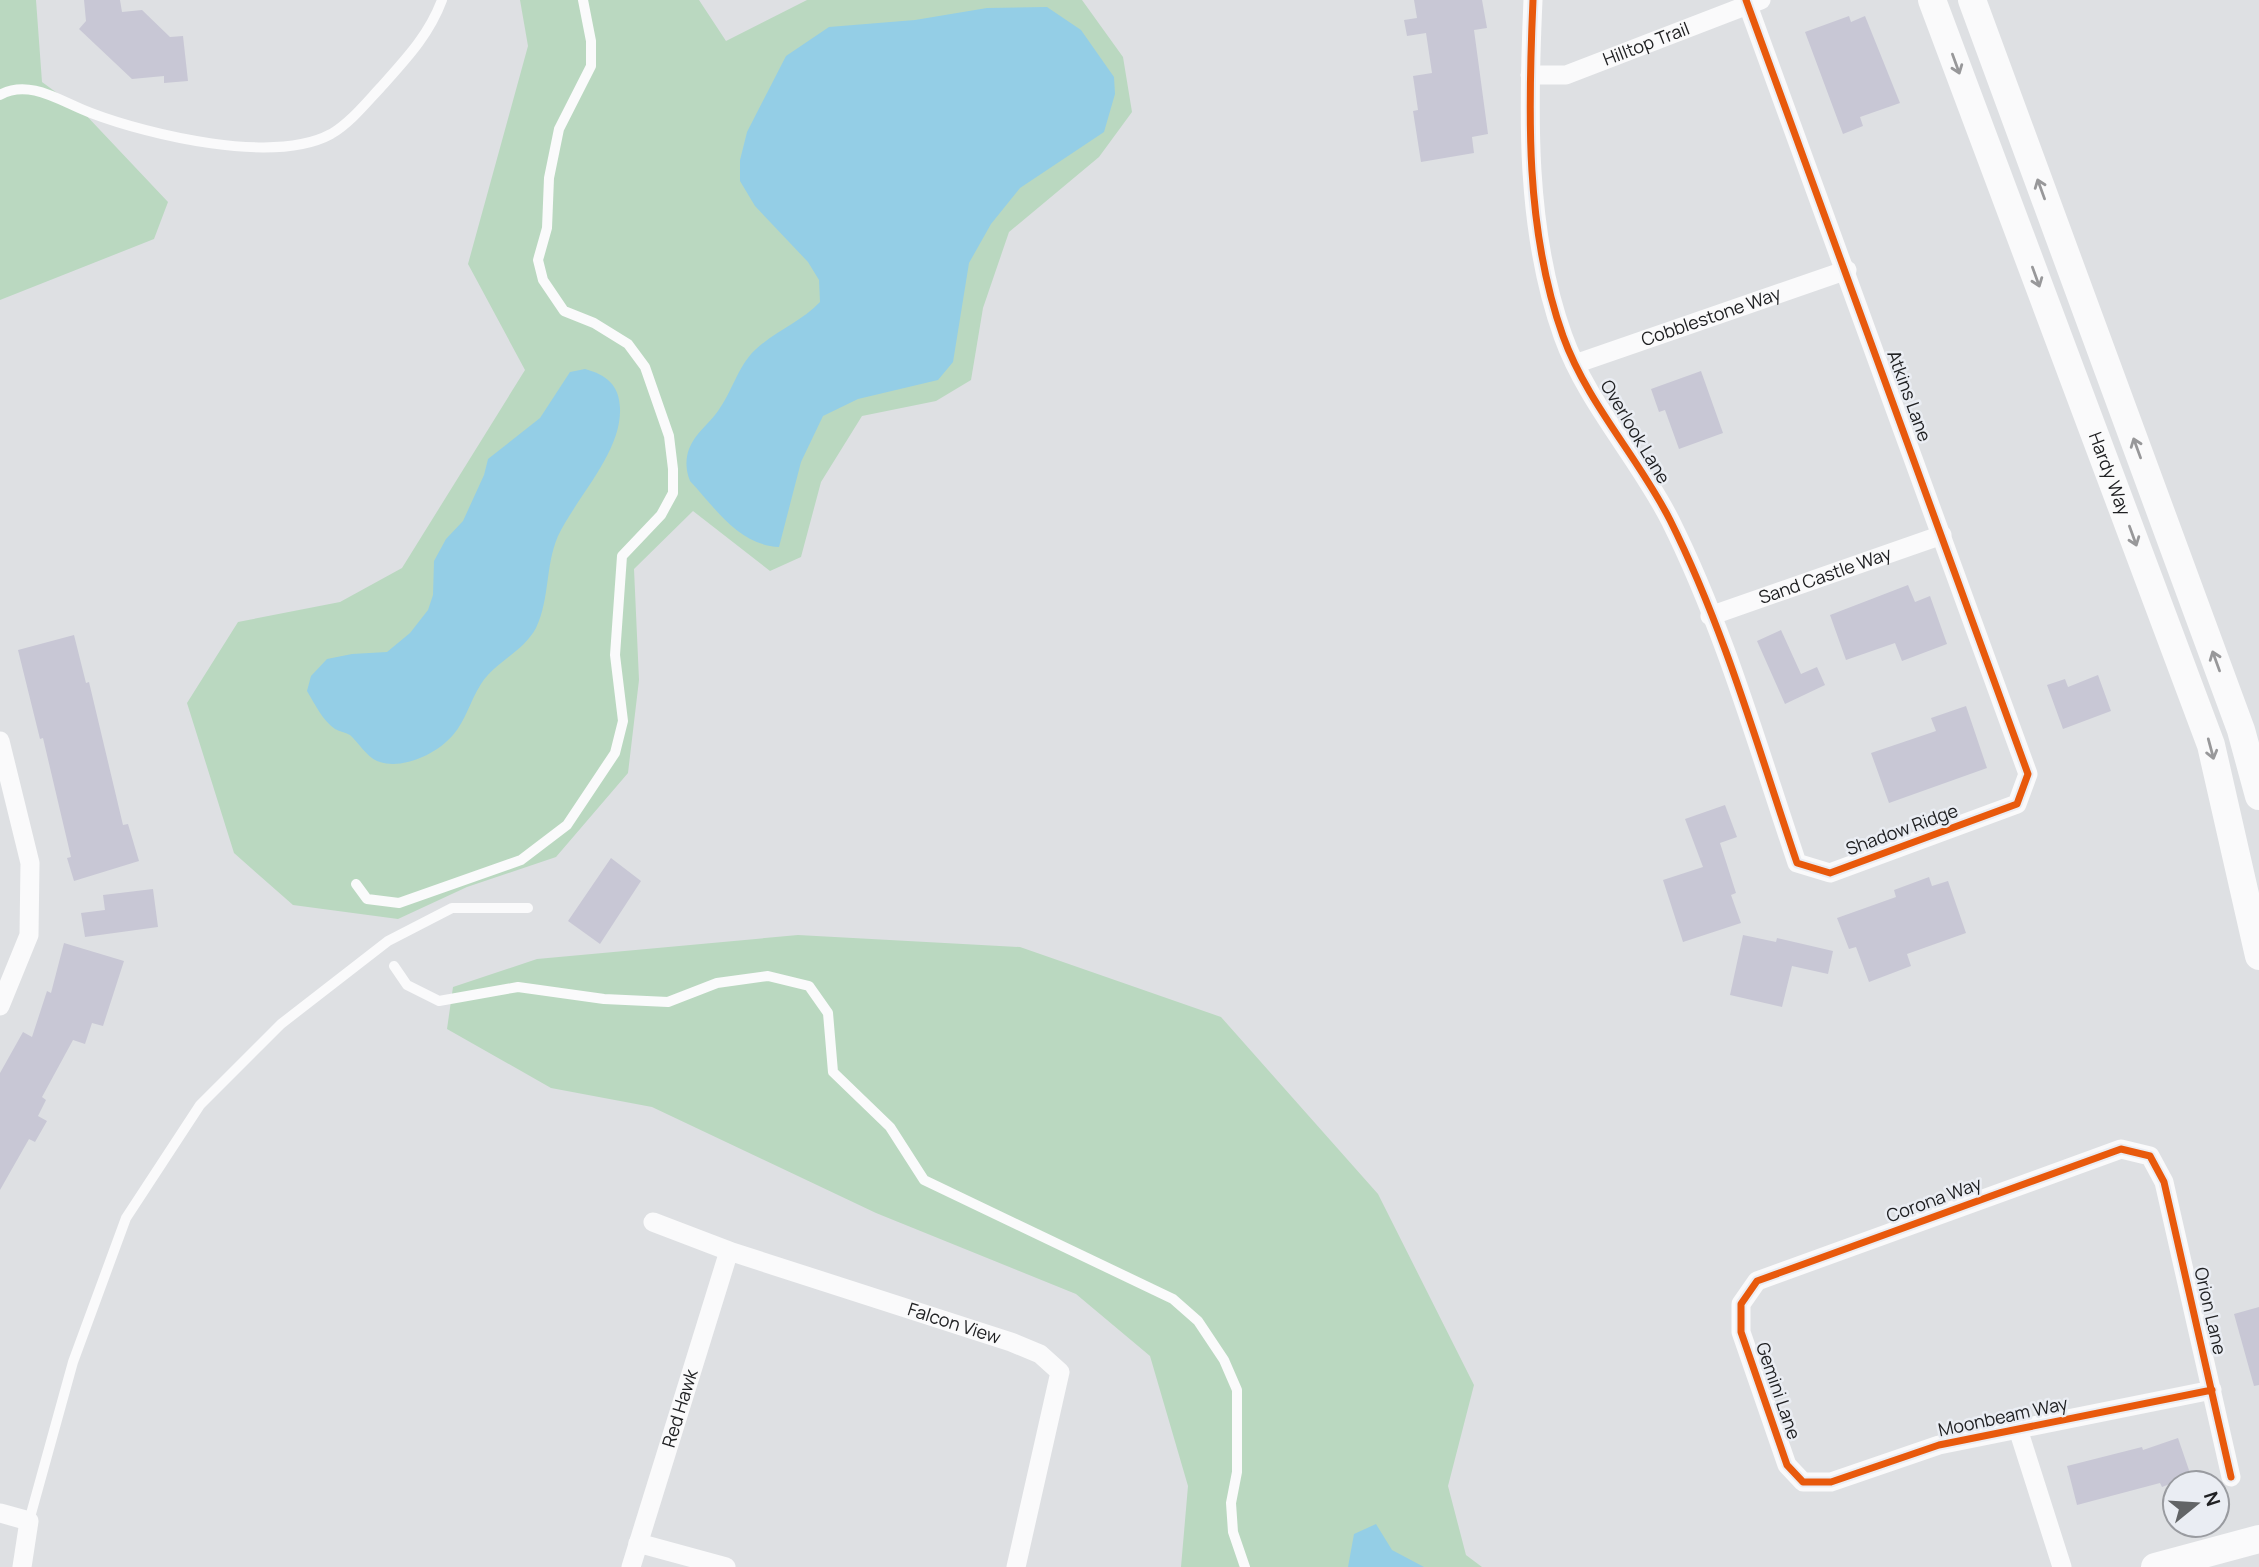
<svg xmlns="http://www.w3.org/2000/svg" width="2259" height="1567" viewBox="0 0 2259 1567" font-family="Manrope,sans-serif">
  <style>
    .green { fill: #bad8c0 }
    .water { fill: #94cee6 }
    .building { fill: #c8c7d5 }
    .lines { fill: none; stroke-linecap: round; stroke-linejoin: round }
    .lane { stroke: #fafafb; stroke-width: 10 }
    .street { stroke: #fafafb; stroke-width: 19 }
    .secondary { stroke: #fafafb; stroke-width: 28 }
    .cycleway-casing { stroke: #eaedf3; stroke-width: 11 }
    .cycleway { stroke: #e8590c; stroke-width: 7 }
    .oneway { stroke: #98989a }
    .labels { text-anchor: middle; stroke-width: 5; stroke-linejoin: round; paint-order: stroke }
    .street-label { font-size: 18px; fill: #202123; stroke: #eaedf3 }
  </style>
  <rect width="100%" height="100%" fill="#dee0e3"/>
  <!-- green -->
  <path class="green" d="M 0,0 L 36,0 L 42,82 L 83,112 L 168,202 L 154,239 L 0,300 Z
    M 520,0 L 699,0 L 726,41 L 807,0 L 1082,0 L 1123,57 L 1132,112 L 1099,157 L 1009,232 L 983,308 L 971,380 L 936,401 L 862,416 L 821,482 L 801,557 L 770,571 L 693,511 L 634,569 L 639,680 L 628,773 L 556,857 L 467,887 L 398,919 L 293,905 L 234,853 L 187,703 L 238,622 L 340,602 L 402,568 L 525,370 L 468,264 L 528,46 Z
    M 798,935 L 1020,947 L 1221,1017 L 1378,1194 L 1474,1385 L 1448,1486 L 1466,1555 L 1482,1567 L 1181,1567 L 1188,1486 L 1150,1356 L 1076,1294 L 876,1213 L 652,1107 L 551,1088 L 447,1029 L 453,987 L 537,959 Z"/>
  <!-- water -->
  <path class="water" d="M 1047,7 L 1081,30 L 1114,77 L 1115,94 L 1104,132 L 1020,188 L 991,224 L 969,263 L 953,362 L 938,380 L 858,399 L 823,416 L 801,462 L 779,547 C 739,545 716,509 690,481 C 686,471 685,460 689,449 C 696,432 708,425 718,411 C 732,392 738,366 755,350 C 775,331 801,322 820,302 L 819,280 L 808,262 L 755,206 L 740,181 L 740,160 L 747,132 L 786,56 L 829,27 L 915,20 L 987,8 Z
    M 585,369 C 607,375 619,385 620,408 C 622,452 576,498 558,536 C 545,566 550,599 536,628 C 523,652 495,662 481,684 C 470,701 466,720 453,735 C 437,754 401,771 377,761 C 367,757 358,742 350,735 C 345,732 340,732 335,729 C 322,720 315,704 307,691 L 311,676 L 327,659 L 352,654 L 387,652 L 410,633 L 428,610 L 433,595 L 434,561 L 446,539 L 463,521 L 484,475 L 488,459 L 540,418 L 570,372 Z
    M 1376,1524 L 1392,1550 L 1424,1567 L 1348,1567 L 1354,1534 Z"/>
  <!-- building -->
  <path class="building" d="M 84,0 L 120,0 L 122,12 L 142,10 L 170,37 L 183,36 L 188,81 L 164,83 L 164,76 L 132,79 L 79,29 L 86,21 Z
    M 1414,0 L 1482,0 L 1487,28 L 1474,30 L 1488,134 L 1472,137 L 1474,153 L 1421,162 L 1413,111 L 1418,110 L 1413,76 L 1432,73 L 1426,33 L 1407,36 L 1404,20 L 1417,18 Z
    M 1849,16 L 1851,22 L 1865,16 L 1900,103 L 1860,117 L 1863,126 L 1843,134 L 1805,32 Z
    M 1701,371 L 1723,433 L 1679,449 L 1665,410 L 1659,412 L 1651,389 Z
    M 1908,585 L 1915,602 L 1930,596 L 1947,644 L 1902,661 L 1895,643 L 1846,660 L 1830,615 Z
    M 1781,630 L 1801,674 L 1817,667 L 1825,685 L 1785,704 L 1757,641 Z
    M 74,635 L 86,683 L 89,682 L 123,825 L 128,824 L 139,861 L 74,881 L 67,858 L 71,857 L 43,738 L 40,739 L 18,650 Z
    M 2098,675 L 2111,711 L 2063,729 L 2047,685 L 2065,679 L 2068,687 Z
    M 1966,706 L 1987,768 L 1889,803 L 1871,753 L 1936,731 L 1931,718 Z
    M 1725,805 L 1737,837 L 1720,843 L 1736,893 L 1731,895 L 1741,923 L 1683,942 L 1663,880 L 1703,867 L 1685,819 Z
    M 611,858 L 641,881 L 600,944 L 568,921 Z
    M 1929,877 L 1932,886 L 1948,881 L 1966,933 L 1907,954 L 1911,966 L 1869,982 L 1856,947 L 1849,949 L 1837,918 L 1896,897 L 1894,890 Z
    M 153,889 L 158,927 L 85,937 L 81,913 L 105,910 L 103,895 Z
    M 1743,935 L 1776,942 L 1777,938 L 1833,951 L 1828,974 L 1792,966 L 1782,1007 L 1730,995 Z
    M 64,943 L 124,961 L 103,1026 L 92,1023 L 85,1044 L 73,1040 L 42,1097 L 46,1100 L 38,1116 L 47,1121 L 35,1142 L 29,1139 L 0,1190 L 0,1073 L 23,1032 L 32,1037 L 47,991 L 51,993 Z
    M 2259,1307 L 2259,1385 L 2254,1386 L 2234,1314 Z
    M 2178,1438 L 2191,1476 L 2162,1487 L 2160,1483 L 2077,1505 L 2067,1466 L 2142,1447 L 2143,1450 Z"/>
  <g class="lines">
    <!-- lane -->
    <path class="lane" d="M 0,95 C 30,78 63,103 91,113 C 149,135 274,165 331,134 C 350,123 366,103 381,87 C 406,59 429,35 442,0
      M 356,884 L 367,899 L 399,903 L 521,860 L 567,825 L 615,753 L 623,721 L 615,655 L 622,556 L 661,515 L 673,493 L 673,469 L 669,436 L 645,367 L 628,344 L 594,323 L 564,311 L 543,280 L 538,260 L 547,228 L 549,178 L 559,129 L 591,66 L 591,41 L 583,0
      M 394,966 L 407,985 L 439,1001 L 518,987 L 604,999 L 668,1002 L 717,983 L 768,976 L 809,986 L 828,1013 L 833,1072 L 890,1127 L 924,1180 L 1173,1299 L 1198,1321 L 1224,1360 L 1237,1390 L 1237,1472 L 1231,1503 L 1233,1532 L 1245,1567
      M 29,1521 L 73,1362 L 126,1218 L 200,1105 L 281,1024 L 388,941 L 452,908 L 528,908"/>
    <!-- street -->
    <g class="street">
      <path d="M 1533,0 C 1528,111 1525,230 1563,336 C 1587,403 1638,457 1670,520 C 1724,628 1758,748 1797,863 L 1830,873 L 2017,804 L 2028,774 L 1746,0"/>
      <path id="s1" d="M 1530,75 L 1566,75 L 1761,0"/>
      <path id="s2" d="M 1575,364 L 1847,270"/>
      <path id="s3" d="M 1710,616 L 1942,535"/>
      <path d="M 0,741 L 30,863 L 29,935 L 0,1006"/>
      <path id="s4" d="M 653,1222 L 729,1251 L 1011,1342 L 1040,1354 L 1060,1372 L 1016,1567"/>
      <path d="M 2212,1390 L 1939,1445 L 1831,1482 L 1803,1482 L 1787,1465 L 1741,1332 L 1741,1304 L 1757,1281 L 2121,1149 L 2150,1156 L 2164,1182 L 2231,1477"/>
      <path d="M 2018,1429 L 2062,1567"/>
      <path d="M 0,1513 L 29,1521 L 22,1567"/>
      <path d="M 638,1543 L 726,1567"/>
      <path id="s5" d="M 631,1567 L 729,1251"/>
    </g>
    <!-- secondary -->
    <g class="secondary">
      <path id="s6" d="M 1932,0 L 2211,745 L 2259,956"/>
      <path d="M 1972,0 L 2241,730 L 2259,796"/>
      <path d="M 2155,1567 L 2259,1539"/>
    </g>
    <!-- cycleway casing -->
    <g class="cycleway-casing">
      <path id="cycleway" d="M 1533,0 C 1528,111 1525,230 1563,336 C 1587,403 1638,457 1670,520 C 1724,628 1758,748 1797,863 L 1830,873 L 2017,804 L 2028,774 L 1746,0
        M 2212,1390 L 1939,1445 L 1831,1482 L 1803,1482 L 1787,1465 L 1741,1332 L 1741,1304 L 1757,1281 L 2121,1149 L 2150,1156 L 2164,1182 L 2231,1477"/>
    </g>
    <!-- cycleway -->
    <use href="#cycleway" class="cycleway"/>
  </g>
  <!-- one-way arrows -->
  <defs><path id="oneway-shaft" d="M-6 0H5M1.5-3L5.5 0L1.5 3" fill="none" stroke-width="1.6" stroke-linecap="round" stroke-linejoin="round" transform="scale(1.75)"/></defs>
  <g class="oneway">
    <use href="#oneway-shaft" transform="translate(1956 64) rotate(70)"/>
    <use href="#oneway-shaft" transform="translate(2041 189) rotate(-110)"/>
    <use href="#oneway-shaft" transform="translate(2036 277) rotate(70)"/>
    <use href="#oneway-shaft" transform="translate(2137 448) rotate(-110)"/>
    <use href="#oneway-shaft" transform="translate(2133 536) rotate(70)"/>
    <use href="#oneway-shaft" transform="translate(2216 661) rotate(-110)"/>
    <use href="#oneway-shaft" transform="translate(2211 749) rotate(75)"/>
  </g>
  <g class="labels">
    <!-- street labels -->
    <g class="street-label">
      <text dy="6" stroke="none"><textPath href="#s1" startOffset="122">Hilltop Trail</textPath></text>
      <text dy="6" stroke="none"><textPath href="#s2" startOffset="144">Cobblestone Way</textPath></text>
      <text transform="translate(1909 396) rotate(70)" y="6">Atkins Lane</text>
      <text transform="translate(1635 432) rotate(59)" y="6">Overlook Lane</text>
      <text dy="6" stroke="none"><textPath href="#s6" startOffset="506">Hardy Way</textPath></text>
      <text dy="6" stroke="none"><textPath href="#s3" startOffset="122">Sand Castle Way</textPath></text>
      <text transform="translate(1902 830) rotate(-20)" y="6">Shadow Ridge</text>
      <text transform="translate(1934 1200) rotate(-20)" y="6">Corona Way</text>
      <text transform="translate(2210 1311) rotate(77)" y="6">Orion Lane</text>
      <text dy="6" stroke="none"><textPath href="#s4" startOffset="318">Falcon View</textPath></text>
      <text transform="translate(1778 1391) rotate(71)" y="6">Gemini Lane</text>
      <text dy="6" stroke="none"><textPath href="#s5" startOffset="166">Red Hawk</textPath></text>
      <text transform="translate(2003 1417) rotate(-12)" y="6">Moonbeam Way</text>
    </g>
  </g>
  <!-- north arrow -->
  <g transform="translate(2196 1504) rotate(72)"><circle r="33" fill="#eaedf3" stroke="#999ba0" stroke-width="2"/>
  <path d="M0-5L12 26L0 18L-12 26Z" fill="#626466"/>
  <text y="-10" font-size="19" font-weight="bold" text-anchor="middle" fill="#202123">N</text>
  </g>
</svg>
